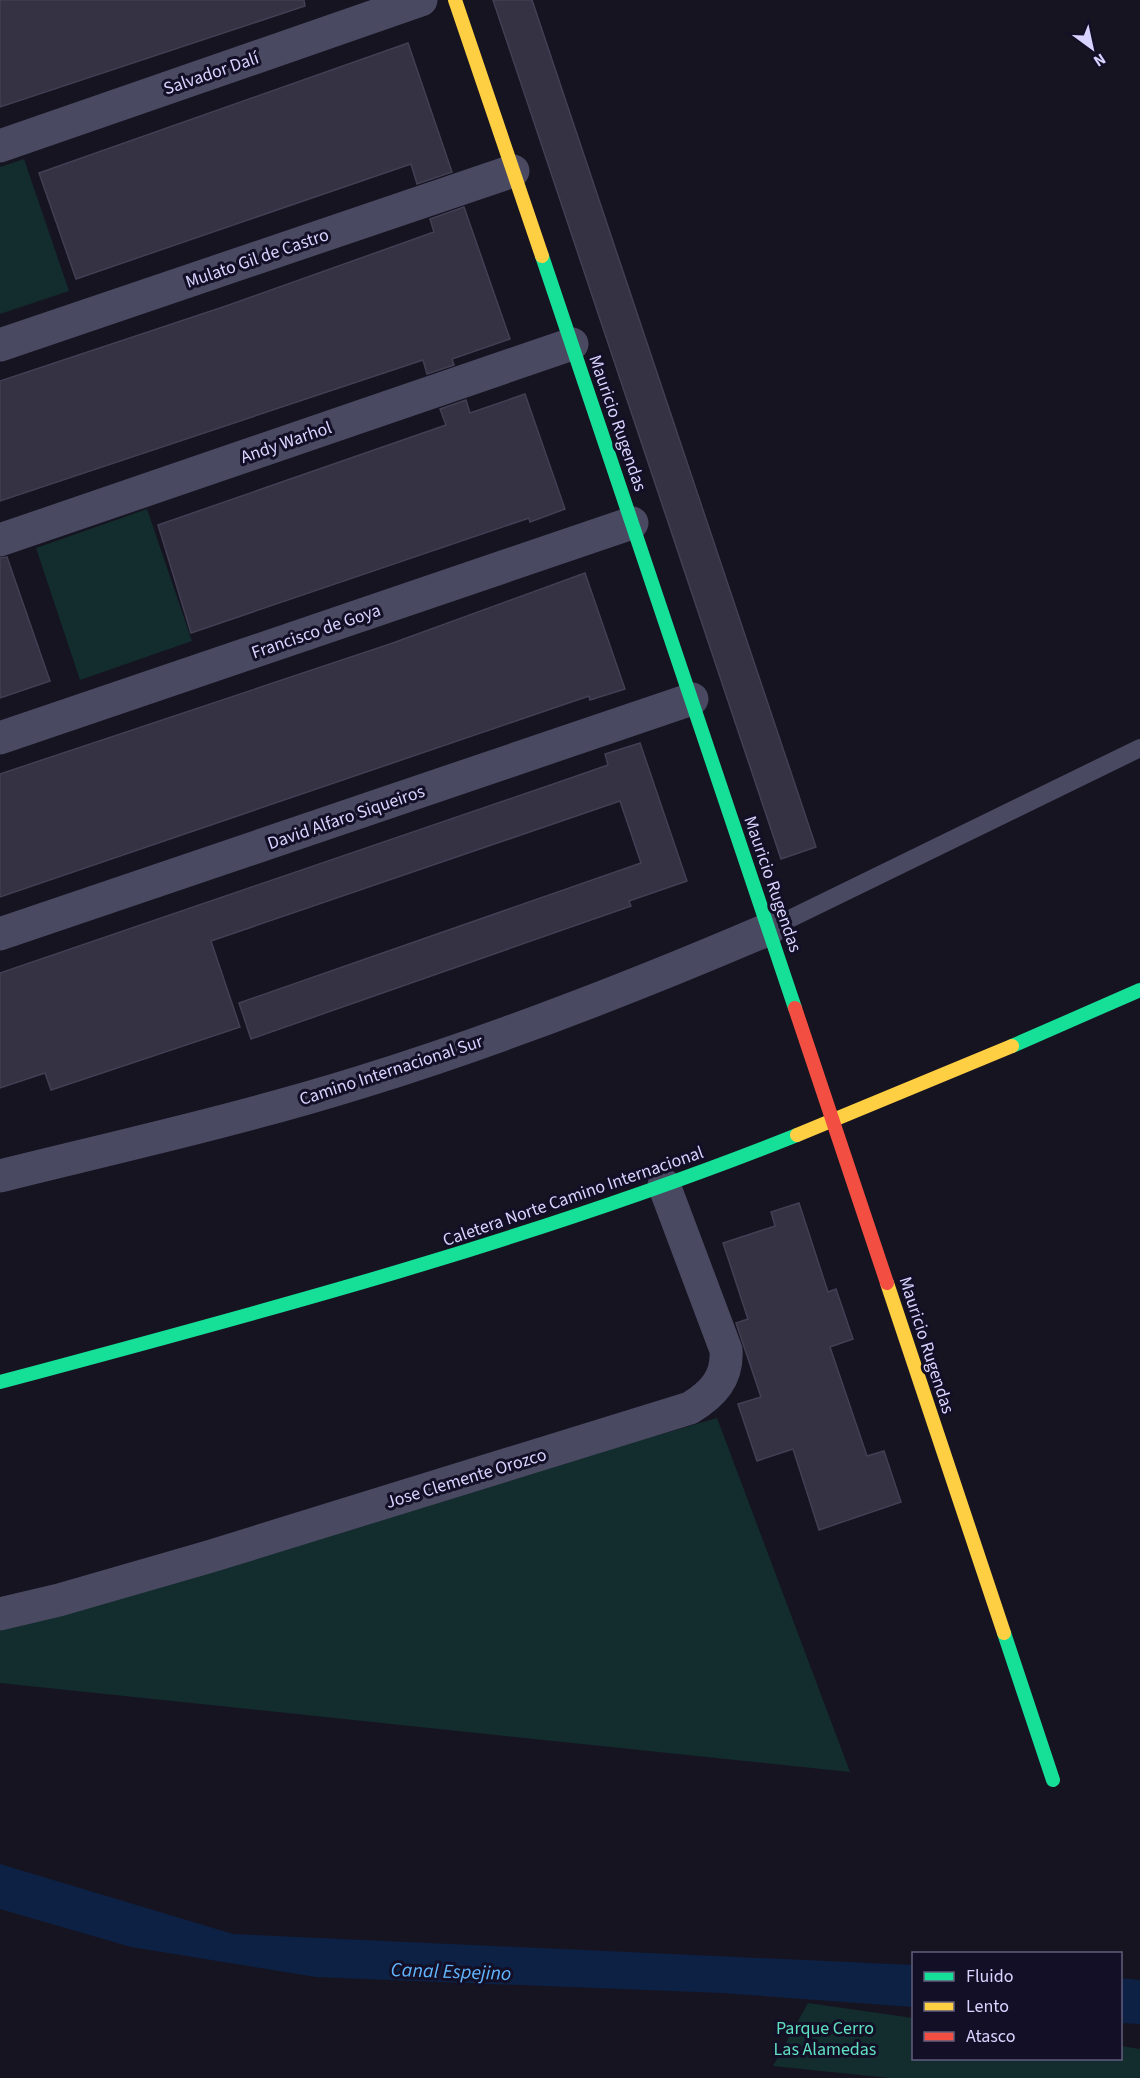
<svg xmlns="http://www.w3.org/2000/svg" width="1140" height="2078" viewBox="0 0 1140 2078" font-family="'Source Sans 3',sans-serif">
  <style>
    .green { fill: #132c2d }
    .water { fill: #0d2144 }
    .building { fill: #343243; stroke: #433f54; stroke-width: 1.5 }
    .lines { fill: none; stroke-linecap: round; stroke-linejoin: round }
    .lane { stroke: #4a4962; stroke-width: 18 }
    .street { stroke: #4a4962; stroke-width: 33 }
    .fast { stroke: #16e098; stroke-width: 14 }
    .slow { stroke: #ffcf43; stroke-width: 14 }
    .jam { stroke: #f24e42; stroke-width: 14 }
    .labels { text-anchor: middle; stroke-width: 6; stroke-linejoin: round; paint-order: stroke }
    .street-label { font-size: 18px; fill: #d9d4ff; stroke: #130f26 }
    .park-label { font-size: 18px; fill: #5fe0c0; stroke: #130f26 }
    .water-label { font-size: 20px; font-style: italic; fill: #62b6ff; stroke: #130f26 }
  </style>
  <rect width="100%" height="100%" fill="#161421"/>
  <!-- green -->
  <path class="green" d="M 24,159 L 69,291 L 0,314 L 0,167 Z
    M 147,509 L 192,641 L 80,680 L 36,548 Z
    M 717,1418 L 850,1772 L 0,1683 L 0,1626 Z
    M 808,2003 L 913,2018 L 914,2058 L 1120,2058 L 1121,2046 L 1140,2049 L 1140,2078 L 889,2078 L 773,2066 Z"/>
  <!-- water -->
  <path class="water" d="M 0,1864 L 233,1934 L 913,1965 L 913,2007 L 722,1993 L 316,1977 L 131,1947 L 0,1909 Z
    M 1120,1978 L 1140,1980 L 1140,2024 L 1121,2023 Z"/>
  <!-- building -->
  <path class="building" d="M 0,0 L 304,0 L 305,6 L 0,107 Z
    M 493,0 L 532,0 L 816,847 L 781,859 Z
    M 408,43 L 452,172 L 417,184 L 411,164 L 76,279 L 39,173 Z
    M 464,207 L 510,339 L 452,359 L 454,365 L 427,374 L 423,360 L 0,501 L 0,381 L 226,306 L 434,232 L 430,219 Z
    M 525,394 L 565,509 L 530,522 L 529,518 L 191,633 L 158,525 L 446,425 L 440,409 L 466,400 L 470,413 Z
    M 7,557 L 50,681 L 0,698 L 0,558 Z
    M 585,573 L 625,689 L 590,700 L 589,696 L 0,897 L 0,774 L 390,644 Z
    M 640,743 L 687,881 L 629,901 L 631,906 L 251,1039 L 239,1003 L 641,863 L 620,801 L 211,941 L 240,1027 L 51,1090 L 45,1073 L 0,1088 L 0,973 L 562,781 L 608,765 L 605,754 Z
    M 799,1203 L 828,1292 L 836,1289 L 853,1339 L 830,1347 L 867,1456 L 884,1451 L 901,1502 L 819,1530 L 793,1449 L 757,1461 L 738,1404 L 761,1397 L 736,1323 L 748,1319 L 723,1243 L 775,1226 L 771,1212 Z"/>
  <g class="lines">
    <!-- lane -->
    <path class="lane" d="M 769,929 L 1140,748"/>
    <!-- street -->
    <path class="street" d="M 0,146 L 421,0
      M 0,345 L 513,171
      M 0,540 L 572,344
      M 0,738 L 632,523
      M 0,934 L 692,699
      M 0,1176 C 121,1146 242,1119 361,1082 C 500,1039 636,986 769,929
      M 0,1614 L 59,1600 L 208,1557 L 690,1408 C 713,1394 728,1378 726,1350 L 664,1185"/>
    <!-- fast -->
    <path class="fast" d="M 542,256 L 795,1008
      M 1012,1046 L 1140,990
      M 0,1382 C 270,1310 536,1239 797,1135
      M 1004,1633 L 1053,1780"/>
    <!-- slow -->
    <path class="slow" d="M 455,0 L 542,256
      M 797,1135 L 1012,1046
      M 887,1283 L 1004,1633"/>
    <!-- jam -->
    <path class="jam" d="M 795,1008 L 887,1283"/>
  </g>
  <g class="labels">
    <!-- street labels -->
    <g class="street-label">
      <text transform="translate(211 73) rotate(-19)" y="6">Salvador Dalí</text>
      <text transform="translate(257 258) rotate(-19)" y="6">Mulato Gil de Castro</text>
      <text transform="translate(618 423) rotate(71)" y="6">Mauricio Rugendas</text>
      <text transform="translate(286 442) rotate(-19)" y="6">Andy Warhol</text>
      <text transform="translate(316 631) rotate(-19)" y="6">Francisco de Goya</text>
      <text transform="translate(346 817) rotate(-19)" y="6">David Alfaro Siqueiros</text>
      <text transform="translate(773 884) rotate(71)" y="6">Mauricio Rugendas</text>
      <text transform="translate(391 1070) rotate(-18)" y="6">Camino Internacional Sur</text>
      <text transform="translate(573 1196) rotate(-19)" y="6">Caletera Norte Camino Internacional</text>
      <text transform="translate(927 1345) rotate(72)" y="6">Mauricio Rugendas</text>
      <text transform="translate(466 1478) rotate(-17)" y="6">Jose Clemente Orozco</text>
    </g>
    <!-- park labels -->
    <g class="park-label">
      <text x="825" y="2034">Parque Cerro<tspan x="825" dy="21">Las Alamedas</tspan></text>
    </g>
    <!-- water labels -->
    <g class="water-label">
      <text transform="translate(451 1971) rotate(2)" y="7">Canal Espejino</text>
    </g>
  </g>
  <!-- legend -->
  <rect x="912" y="1952" width="210" height="108" fill="#130f26" stroke="#625e7d" stroke-width="1.5"/>
  <rect x="924" y="1972" width="30" height="9" fill="#16e098" stroke="#625e7d" stroke-width="1.5"/>
  <text x="966" y="1982" font-size="18" fill="#d9d4ff">Fluido</text>
  <rect x="924" y="2002" width="30" height="9" fill="#ffcf43" stroke="#625e7d" stroke-width="1.5"/>
  <text x="966" y="2012" font-size="18" fill="#d9d4ff">Lento</text>
  <rect x="924" y="2032" width="30" height="9" fill="#f24e42" stroke="#625e7d" stroke-width="1.5"/>
  <text x="966" y="2042" font-size="18" fill="#d9d4ff">Atasco</text>
  <!-- north arrow -->
  <g transform="translate(1092 48) rotate(147)" stroke="#130f26" stroke-width="4.5" paint-order="stroke">
  <path d="M0-4.5L10 22L0 15L-10 22Z" fill="#d9d4ff"/>
  <text y="-9" font-size="16" font-weight="bold" text-anchor="middle" fill="#d9d4ff">N</text>
  </g>
</svg>
